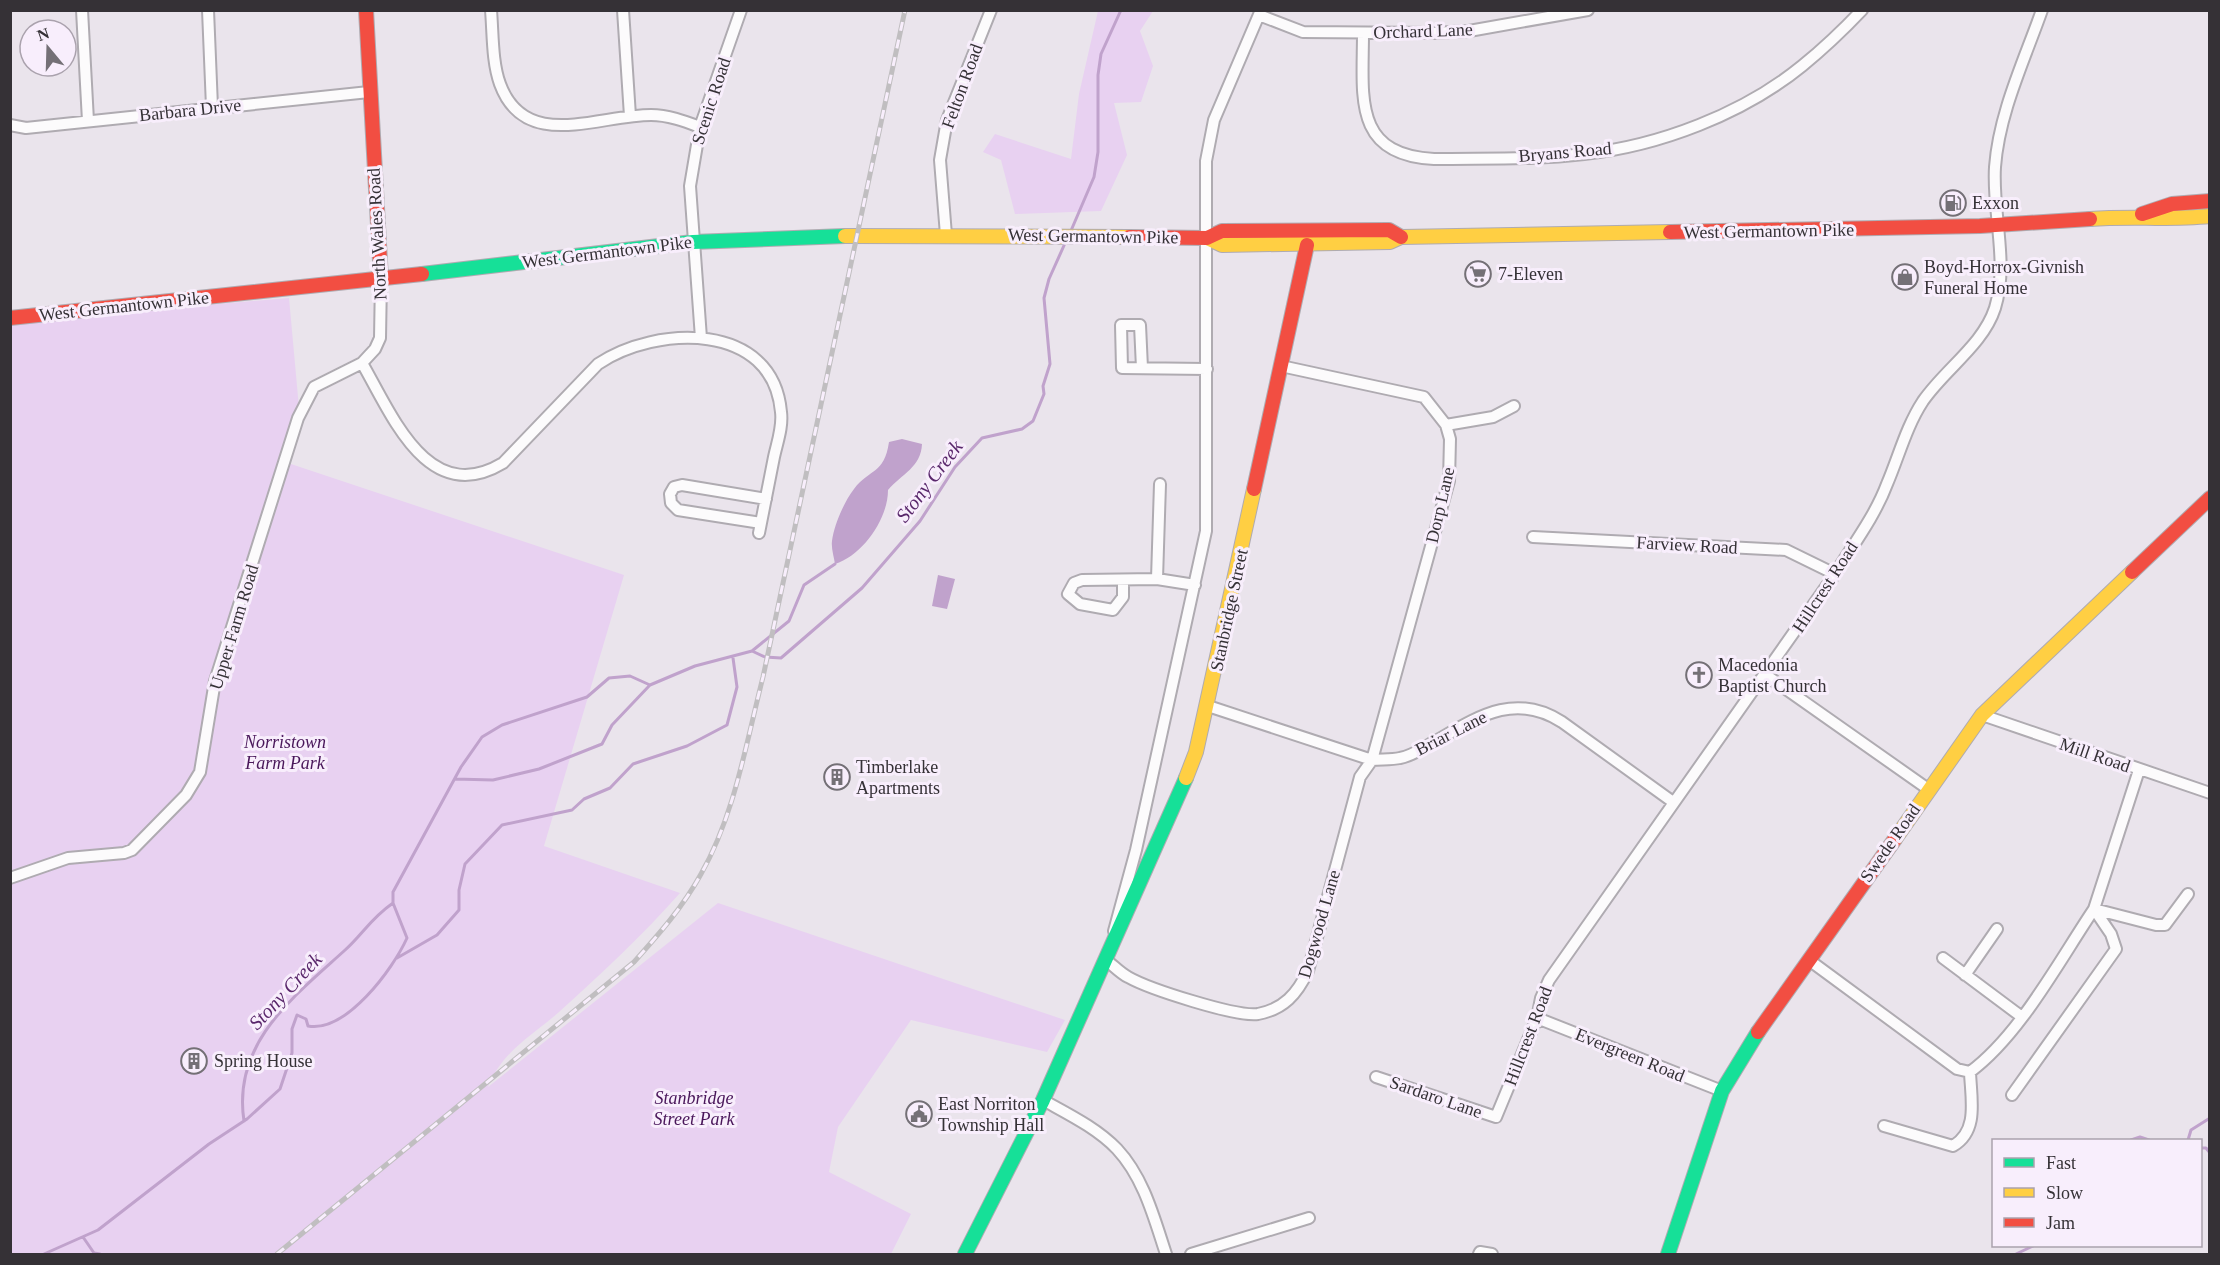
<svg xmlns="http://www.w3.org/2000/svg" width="2220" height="1265" viewBox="0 0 2220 1265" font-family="Georgia,serif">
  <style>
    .green { fill: #e8d1f1 }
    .water { fill: #c0a2cc }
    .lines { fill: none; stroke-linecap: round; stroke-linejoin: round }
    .stream { stroke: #c0a2cc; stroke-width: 3 }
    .street-casing { stroke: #afabb1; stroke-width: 14 }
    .fast-casing { stroke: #afabb1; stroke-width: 16 }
    .slow-casing { stroke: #afabb1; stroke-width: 16 }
    .jam-casing { stroke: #afabb1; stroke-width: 16 }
    .street { stroke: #fcfbfc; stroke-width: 10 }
    .fast { stroke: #16e098; stroke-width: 14 }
    .slow { stroke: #ffcf43; stroke-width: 14 }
    .jam { stroke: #f24e42; stroke-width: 14 }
    .rail-casing { stroke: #c0bec0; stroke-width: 5 }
    .rail { stroke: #f8eefc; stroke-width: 3; stroke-dasharray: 9; stroke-linecap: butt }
    .labels { text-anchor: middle; stroke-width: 6; stroke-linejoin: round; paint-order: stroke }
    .street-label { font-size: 18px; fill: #353136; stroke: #f8eefc }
    .poi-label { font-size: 18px; fill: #353136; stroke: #f8eefc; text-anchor: start }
    .park-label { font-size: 18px; font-style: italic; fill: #49165a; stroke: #f8eefc }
    .water-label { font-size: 20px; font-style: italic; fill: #59276b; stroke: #f8eefc }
  </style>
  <rect width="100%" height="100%" fill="#eae4ec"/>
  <!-- green -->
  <path class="green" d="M 1098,11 L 1153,11 L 1140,31 L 1153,66 L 1141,102 L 1114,103 L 1127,155 L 1101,211 L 1015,214 L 1001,160 L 983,152 L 995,134 L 1071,159 L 1079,94 Z
    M 289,298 L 299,408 L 282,461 L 624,575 L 544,846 L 680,893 C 643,935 601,974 559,1012 C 532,1036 502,1051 488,1087 L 718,903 L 1065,1020 L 1047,1052 L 911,1020 L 838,1127 L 829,1172 L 911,1214 L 891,1254 L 11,1254 L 11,321 Z"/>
  <!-- water -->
  <path class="water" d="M 902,439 L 922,444 C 921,467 902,474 888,490 C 888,519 863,555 835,564 C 834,557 831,548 832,541 C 834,525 844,502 854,489 C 870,468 884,475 889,442 Z
    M 938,575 L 955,579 L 947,609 L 932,606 Z"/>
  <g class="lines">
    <!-- stream -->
    <path class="stream" d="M 1070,233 L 1094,177 L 1098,152 L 1098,75 L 1101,54 L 1121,10
      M 752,651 L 789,621 L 804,585 L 835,564
      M 455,779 L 493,780 L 539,769 L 602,744 L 612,725 L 650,685
      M 397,958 L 437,935 L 459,910 L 459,890 L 465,864 L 502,825 L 572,810 L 584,799 L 610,788 L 633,764 L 687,746 L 727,725 L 737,687 L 733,658
      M 244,1121 C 232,1044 292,998 344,951 C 363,934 370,919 393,903
      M 2131,1140 L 2140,1137 L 2149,1140
      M 2188,1140 L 2191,1130 L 2210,1118
      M 2200,1148 L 2206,1148 L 2210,1153
      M 83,1237 L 94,1253 L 100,1254
      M 44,1254 L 98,1230 L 209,1144 L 247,1119 L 280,1089 L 292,1053 L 292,1029 L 297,1015 L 306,1019 L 308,1026 C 346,1033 393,969 407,938 L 393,903 L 393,892 L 461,767 L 482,737 L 502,725 L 587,697 L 609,678 L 630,676 L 650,685 L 695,666 L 752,651 L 765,657 L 781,658 L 862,588 L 920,521 L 955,467 L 982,438 L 1022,429 L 1033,421 L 1044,394 L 1043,386 L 1050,364 L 1044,298 L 1049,279 L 1066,241
      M 2016,1254 L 2033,1246"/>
    <!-- street casing -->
    <g class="street-casing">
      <path id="street" d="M 82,10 L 88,121
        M 208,10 L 212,107
        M 491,10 C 493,34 492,62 500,84 C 525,152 598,115 651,115 C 668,115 684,121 700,127
        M 623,10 L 630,116
        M 1259,15 L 1303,32 L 1433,33 L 1469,31 L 1588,10
        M 1363,33 C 1363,96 1352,155 1434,159 C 1483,158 1535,160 1584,154 C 1659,146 1743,114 1802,66 C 1823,49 1843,30 1862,10
        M 10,125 L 26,128 L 369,92
        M 946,235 L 940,160 L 947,120 L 991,10
        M 701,338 L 690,186 L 700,127 L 741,10
        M 362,363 C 392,415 428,508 503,463 L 598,364 C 656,325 773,321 781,412 C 783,427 777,443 774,457 C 769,483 764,508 759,533
        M 1142,368 L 1140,325 L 1121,325 L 1122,368 L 1207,369
        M 1446,425 L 1493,417 L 1514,406
        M 761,523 L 678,510 L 671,503 L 670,494 L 674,487 L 682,485 L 766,499
        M 1533,537 L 1786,550 L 1835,574
        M 1157,579 L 1160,484
        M 1123,581 L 1123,597 L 1113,610 L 1080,604 L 1068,594 L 1074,583 L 1082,580 L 1157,579 L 1195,585
        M 1766,675 L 1928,789
        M 1208,706 L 1372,760 C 1381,759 1391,760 1400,758 C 1412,756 1423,748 1434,742 C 1476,718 1514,691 1562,722 L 1673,802
        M 1982,715 L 2210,793
        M 10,878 L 68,858 L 124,853 L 132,850 L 186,795 L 200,772 L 215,681 L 298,418 L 314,387 L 362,363 L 375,349 L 380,338 L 381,279
        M 1114,931 L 1136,850 L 1206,531 L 1206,161 L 1214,120 L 1261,10
        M 1107,955 L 1106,960 C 1113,965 1120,973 1128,977 C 1149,989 1236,1017 1258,1014 C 1284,1009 1297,994 1308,971 L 1360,777 L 1372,760 L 1449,481 L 1450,439 L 1446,425 L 1424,397 L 1281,366
        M 1943,958 L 2022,1017
        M 1809,960 L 1957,1069 L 1970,1072 C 2020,1035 2059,961 2094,909 L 2156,925 L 2165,925 L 2188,894
        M 1965,975 L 1997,929
        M 1537,1018 L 1722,1091
        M 1376,1077 L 1496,1117 L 1537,1018 L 1541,998 L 1549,980 L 1835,574 C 1853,545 1875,516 1887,484 C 1899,456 1906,427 1923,401 C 1945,369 1983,345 1995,308 C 2009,262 1992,213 1995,167 C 1999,113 2024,61 2042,10
        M 2012,1095 L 2116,949 L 2111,934 L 2094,909 L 2139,770
        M 1043,1100 C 1068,1114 1097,1128 1117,1149 C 1144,1178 1154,1218 1166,1254
        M 1884,1126 L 1953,1146 C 1979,1131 1971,1099 1970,1072
        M 1191,1254 L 1309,1218
        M 1479,1254 L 1480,1252 L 1492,1254"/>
    </g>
    <!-- fast casing -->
    <g class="fast-casing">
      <path id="fast" d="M 422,274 L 693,242 L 845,236
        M 965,1254 L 1043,1100 L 1186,778
        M 1668,1254 L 1722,1091 L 1758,1032"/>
    </g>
    <!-- slow casing -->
    <g class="slow-casing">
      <path id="slow" d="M 2090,219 C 2130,216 2170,220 2210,216
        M 845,236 L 1129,237
        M 1207,238 L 1222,245 L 1390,242 L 1401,237 L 1670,232
        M 1186,778 L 1196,752 L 1254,489
        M 1895,839 L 1982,715 L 2132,572"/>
    </g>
    <!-- jam casing -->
    <g class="jam-casing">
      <path id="jam" d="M 366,10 L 381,279
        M 2142,214 L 2172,204 L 2210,201
        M 1670,232 L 1980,226 L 2090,219
        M 1129,237 L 1207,238 L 1222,231 L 1389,230 L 1401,237
        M 10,318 L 422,274
        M 1254,489 L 1307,245
        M 2132,572 L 2210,498
        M 1758,1032 L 1895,839"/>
    </g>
    <!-- street -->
    <use href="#street" class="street"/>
    <!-- fast -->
    <use href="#fast" class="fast"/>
    <!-- slow -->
    <use href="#slow" class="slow"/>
    <!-- jam -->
    <use href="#jam" class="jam"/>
    <!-- rail casing -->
    <g class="rail-casing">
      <path id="rail" d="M 277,1254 L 634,962 C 659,934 683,907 701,874 C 735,814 746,743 763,677 L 905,10"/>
    </g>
    <!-- rail -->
    <use href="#rail" class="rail"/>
  </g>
  <!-- icons -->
  <defs>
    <g id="fuel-ring" transform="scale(1.35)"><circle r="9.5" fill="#f8eefc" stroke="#747076" stroke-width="1.5"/><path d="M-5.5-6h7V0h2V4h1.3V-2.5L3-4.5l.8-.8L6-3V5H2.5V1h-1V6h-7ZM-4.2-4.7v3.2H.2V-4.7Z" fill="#747076"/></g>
    <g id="supermarket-ring" transform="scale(1.35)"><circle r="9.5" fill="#f8eefc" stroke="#747076" stroke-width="1.5"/><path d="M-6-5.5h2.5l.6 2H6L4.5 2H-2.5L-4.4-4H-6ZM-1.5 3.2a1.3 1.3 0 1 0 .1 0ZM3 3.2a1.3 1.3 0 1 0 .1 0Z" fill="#747076"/></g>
    <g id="shop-ring" transform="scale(1.35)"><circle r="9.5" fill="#f8eefc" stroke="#747076" stroke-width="1.5"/><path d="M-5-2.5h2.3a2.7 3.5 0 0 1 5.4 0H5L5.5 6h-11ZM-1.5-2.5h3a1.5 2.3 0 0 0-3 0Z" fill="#747076"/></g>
    <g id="church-ring" transform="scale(1.35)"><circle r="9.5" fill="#f8eefc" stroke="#747076" stroke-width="1.5"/><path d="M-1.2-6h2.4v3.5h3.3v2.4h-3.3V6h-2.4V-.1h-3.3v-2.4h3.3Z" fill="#747076"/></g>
    <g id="building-ring" transform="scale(1.35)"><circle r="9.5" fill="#f8eefc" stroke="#747076" stroke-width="1.5"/><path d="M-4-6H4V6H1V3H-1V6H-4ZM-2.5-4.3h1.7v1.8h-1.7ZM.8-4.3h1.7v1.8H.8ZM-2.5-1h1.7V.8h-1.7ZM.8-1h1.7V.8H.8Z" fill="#747076"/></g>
    <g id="civic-ring" transform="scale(1.35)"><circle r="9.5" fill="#f8eefc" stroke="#747076" stroke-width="1.5"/><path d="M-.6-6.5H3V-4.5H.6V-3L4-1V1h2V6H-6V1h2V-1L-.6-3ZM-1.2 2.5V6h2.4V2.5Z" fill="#747076"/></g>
  </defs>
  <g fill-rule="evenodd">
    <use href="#fuel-ring" x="1953" y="203"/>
    <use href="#supermarket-ring" x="1478" y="274"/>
    <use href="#shop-ring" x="1905" y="277"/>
    <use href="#church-ring" x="1699" y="675"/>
    <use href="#building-ring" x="837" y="777"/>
    <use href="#building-ring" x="194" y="1061"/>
    <use href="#civic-ring" x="919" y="1114"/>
  </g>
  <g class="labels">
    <!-- street labels -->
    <g class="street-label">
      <text transform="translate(1423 31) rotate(-2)" y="6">Orchard Lane</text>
      <text transform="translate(962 86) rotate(-70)" y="6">Felton Road</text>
      <text transform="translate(711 101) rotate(-72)" y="6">Scenic Road</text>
      <text transform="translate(190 110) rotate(-6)" y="6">Barbara Drive</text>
      <text transform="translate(1565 152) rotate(-5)" y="6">Bryans Road</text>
      <text transform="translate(1769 231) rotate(-1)" y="6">West Germantown Pike</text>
      <text transform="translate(377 234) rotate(-93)" y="6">North Wales Road</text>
      <text transform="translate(1093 236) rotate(1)" y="6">West Germantown Pike</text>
      <text transform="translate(607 252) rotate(-7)" y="6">West Germantown Pike</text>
      <text transform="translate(124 306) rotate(-6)" y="6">West Germantown Pike</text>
      <text transform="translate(1440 505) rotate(-77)" y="6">Dorp Lane</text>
      <text transform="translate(1687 545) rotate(3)" y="6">Farview Road</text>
      <text transform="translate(1825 587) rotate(-57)" y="6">Hillcrest Road</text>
      <text transform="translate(1229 610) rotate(-78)" y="6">Stanbridge Street</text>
      <text transform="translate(234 627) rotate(-73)" y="6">Upper Farm Road</text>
      <text transform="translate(1451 733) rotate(-27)" y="6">Briar Lane</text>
      <text transform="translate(2095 755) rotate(19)" y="6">Mill Road</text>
      <text transform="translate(1890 843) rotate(-55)" y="6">Swede Road</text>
      <text transform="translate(1319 924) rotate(-74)" y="6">Dogwood Lane</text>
      <text transform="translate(1528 1036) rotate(-69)" y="6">Hillcrest Road</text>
      <text transform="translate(1630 1055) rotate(22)" y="6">Evergreen Road</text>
      <text transform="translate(1436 1097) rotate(19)" y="6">Sardaro Lane</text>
    </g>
    <!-- poi labels -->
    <g class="poi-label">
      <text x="1972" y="209">Exxon</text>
      <text x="1924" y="273">Boyd-Horrox-Givnish<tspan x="1924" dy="21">Funeral Home</tspan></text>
      <text x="1498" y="280">7-Eleven</text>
      <text x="1718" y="671">Macedonia<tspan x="1718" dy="21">Baptist Church</tspan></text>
      <text x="856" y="773">Timberlake<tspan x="856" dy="21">Apartments</tspan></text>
      <text x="214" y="1067">Spring House</text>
      <text x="938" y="1110">East Norriton<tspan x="938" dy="21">Township Hall</tspan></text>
    </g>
    <!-- park labels -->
    <g class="park-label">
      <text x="285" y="748">Norristown<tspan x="285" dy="21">Farm Park</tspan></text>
      <text x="694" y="1104">Stanbridge<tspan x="694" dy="21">Street Park</tspan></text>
    </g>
    <!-- water labels -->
    <g class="water-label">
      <text transform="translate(929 481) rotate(-53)" y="7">Stony Creek</text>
      <text transform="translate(285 991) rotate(-47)" y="7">Stony Creek</text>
    </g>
  </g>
  <!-- border -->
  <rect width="2220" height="1265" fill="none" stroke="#353136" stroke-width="24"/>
  <!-- legend -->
  <rect x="1992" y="1139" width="210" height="108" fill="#f8eefc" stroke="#aaa2ad" stroke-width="1.5"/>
  <rect x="2004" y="1158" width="30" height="9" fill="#16e098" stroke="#aaa2ad" stroke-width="1.5"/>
  <text x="2046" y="1169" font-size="18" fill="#353136">Fast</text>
  <rect x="2004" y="1188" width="30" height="9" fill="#ffcf43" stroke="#aaa2ad" stroke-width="1.5"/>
  <text x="2046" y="1199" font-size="18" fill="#353136">Slow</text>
  <rect x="2004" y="1218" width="30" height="9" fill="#f24e42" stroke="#aaa2ad" stroke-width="1.5"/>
  <text x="2046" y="1229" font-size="18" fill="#353136">Jam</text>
  <!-- north arrow -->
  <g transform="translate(48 48) rotate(341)"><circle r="28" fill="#f8eefc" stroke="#aaa2ad" stroke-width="1.5"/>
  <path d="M0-4.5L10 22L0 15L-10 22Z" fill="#747076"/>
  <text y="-9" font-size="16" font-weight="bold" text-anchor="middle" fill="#353136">N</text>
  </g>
</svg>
